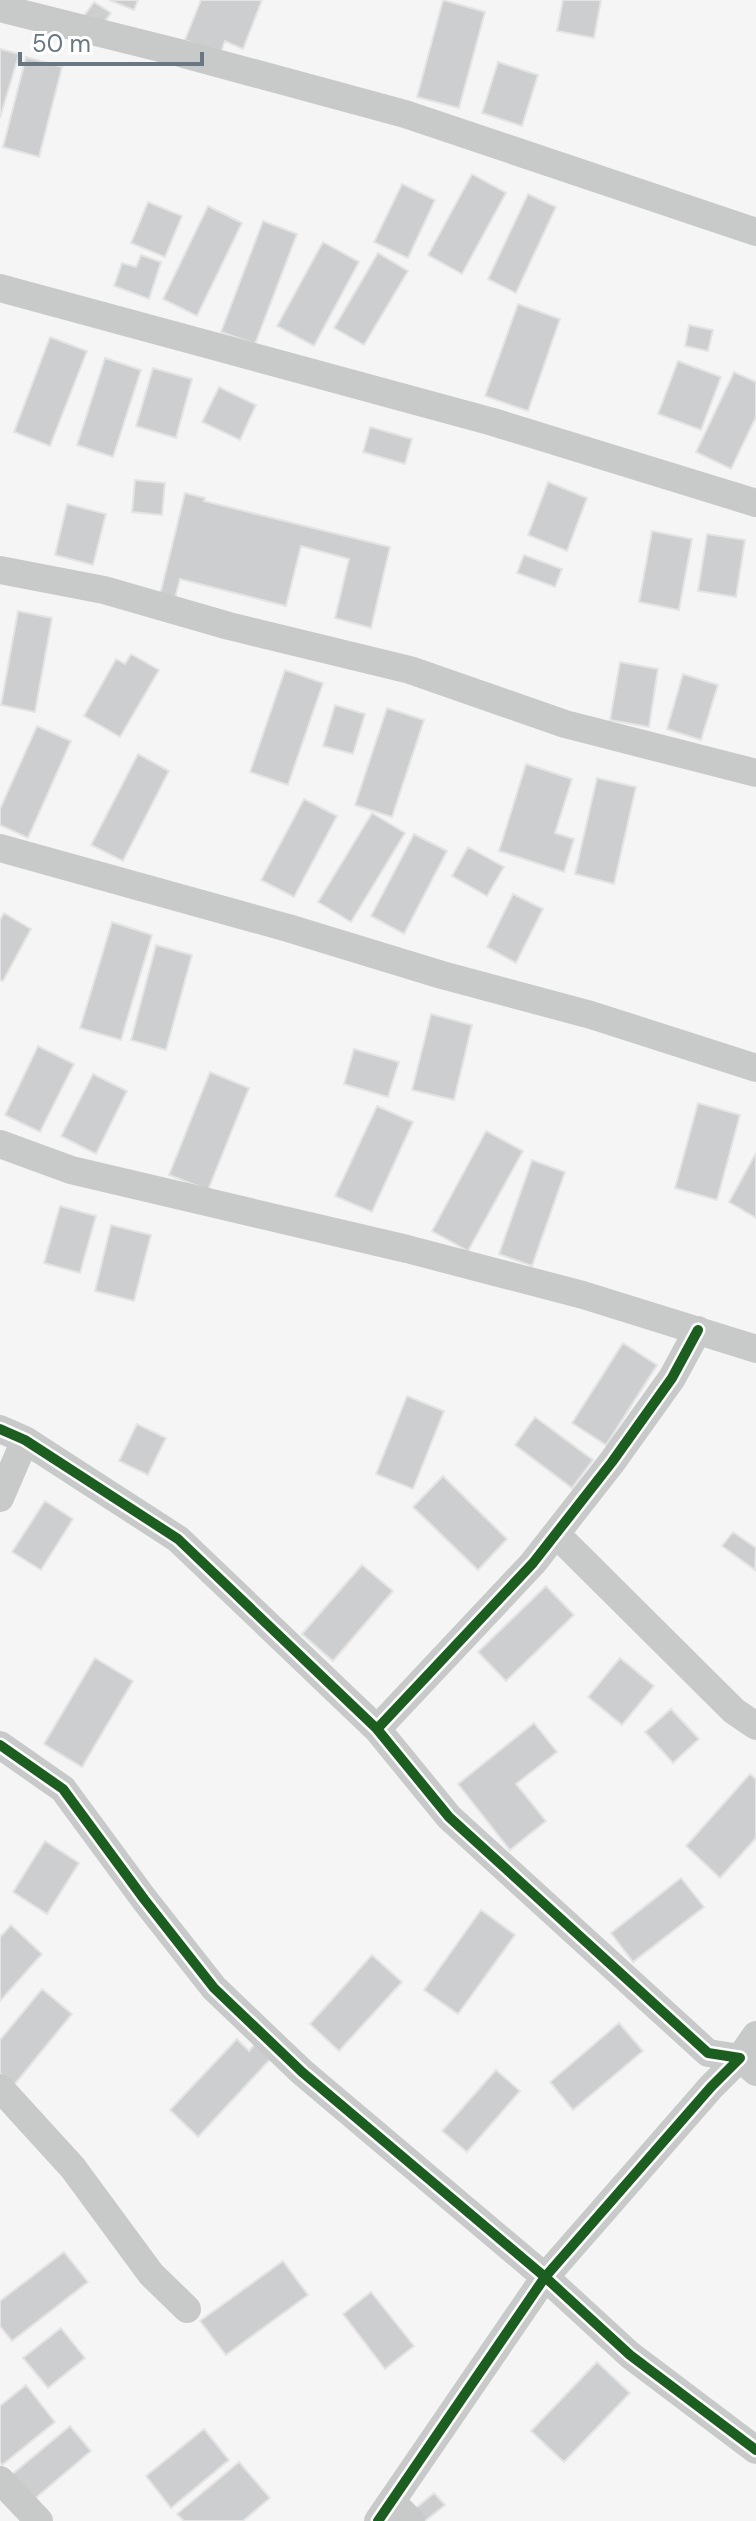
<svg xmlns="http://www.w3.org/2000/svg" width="756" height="2521" viewBox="0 0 756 2521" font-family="'DM Sans',sans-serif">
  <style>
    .building { fill: #cdcecf; stroke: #e4e4e4; stroke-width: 2 }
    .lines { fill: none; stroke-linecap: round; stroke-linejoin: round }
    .minor { stroke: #c8caca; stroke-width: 28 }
    .cycleway-casing { stroke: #fff; stroke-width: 15 }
    .cycleway { stroke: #1b5e20; stroke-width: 10 }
  </style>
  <rect width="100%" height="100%" fill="#f5f5f5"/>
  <!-- building -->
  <path class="building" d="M 109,0 L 138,0 L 134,10 Z
    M 201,0 L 262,0 L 243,49 L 225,41 L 220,54 L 185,40 Z
    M 443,0 L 485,12 L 459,108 L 417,97 Z
    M 563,0 L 601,0 L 594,38 L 557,31 Z
    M 94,2 L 111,13 L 101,27 L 84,16 Z
    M 0,49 L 19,54 L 0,118 Z
    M 26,57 L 62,67 L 39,157 L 3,147 Z
    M 498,62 L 538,75 L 522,126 L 482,113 Z
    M 472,174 L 506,193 L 462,274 L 428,255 Z
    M 402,184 L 435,200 L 408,258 L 374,242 Z
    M 528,194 L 556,207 L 516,293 L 488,279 Z
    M 148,202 L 182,216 L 165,257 L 131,243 Z
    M 208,206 L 242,223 L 197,316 L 163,299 Z
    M 263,221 L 297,234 L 255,344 L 221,332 Z
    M 323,242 L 359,262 L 314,346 L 277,326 Z
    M 378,253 L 408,271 L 364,345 L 334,328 Z
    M 141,255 L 161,262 L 149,299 L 114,286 L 122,263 L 136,267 Z
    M 518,304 L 560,319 L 528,411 L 485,396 Z
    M 689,325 L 713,330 L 708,351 L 685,346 Z
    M 50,337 L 87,351 L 50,446 L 14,432 Z
    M 105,358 L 141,370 L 113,457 L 77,445 Z
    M 678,361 L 721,377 L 701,430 L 658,414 Z
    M 153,368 L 192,379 L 176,438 L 136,426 Z
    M 734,372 L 756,382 L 756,417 L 731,469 L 696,452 Z
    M 219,387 L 256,405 L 240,440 L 202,422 Z
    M 370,427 L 412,439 L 405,464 L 363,452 Z
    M 135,480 L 165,483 L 162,515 L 132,512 Z
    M 548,482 L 587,498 L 567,551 L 528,535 Z
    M 185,493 L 205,498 L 204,501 L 390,547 L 371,628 L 335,618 L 349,559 L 301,546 L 286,606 L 180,579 L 173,606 L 158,603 Z
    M 67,504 L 106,514 L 93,565 L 55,555 Z
    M 652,531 L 692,539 L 679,610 L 639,602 Z
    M 707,534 L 745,540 L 736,597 L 698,591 Z
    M 524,555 L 562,569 L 555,587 L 517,573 Z
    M 18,611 L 52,618 L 35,712 L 1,705 Z
    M 131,654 L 159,670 L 120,737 L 84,716 L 116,659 L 125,664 Z
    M 620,662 L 658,669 L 649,727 L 610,720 Z
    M 285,670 L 323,683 L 288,785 L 250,772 Z
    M 683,674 L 718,685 L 701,740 L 667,729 Z
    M 335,705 L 365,714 L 353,754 L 323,746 Z
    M 387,708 L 424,720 L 392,817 L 355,805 Z
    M 37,726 L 71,741 L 28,838 L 0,825 L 0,809 Z
    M 138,754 L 169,771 L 123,861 L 91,845 Z
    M 526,764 L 572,779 L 555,833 L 574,839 L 564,872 L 499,851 Z
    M 597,778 L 636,787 L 614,884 L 575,874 Z
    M 304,799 L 337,816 L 294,897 L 261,880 Z
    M 372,813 L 405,833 L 351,922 L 318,902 Z
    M 414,834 L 447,851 L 404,934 L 371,916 Z
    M 468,847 L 504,867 L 487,896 L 452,876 Z
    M 513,894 L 543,909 L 516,963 L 487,947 Z
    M 4,913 L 31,929 L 3,981 L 0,980 L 0,920 Z
    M 112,922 L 152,935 L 121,1040 L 80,1028 Z
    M 156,945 L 192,955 L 166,1050 L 131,1040 Z
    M 431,1014 L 472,1025 L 454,1100 L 412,1090 Z
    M 38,1046 L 74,1064 L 40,1132 L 5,1115 Z
    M 354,1049 L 399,1062 L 388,1097 L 344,1084 Z
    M 210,1072 L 249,1088 L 208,1190 L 169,1175 Z
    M 93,1074 L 127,1091 L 96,1154 L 61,1136 Z
    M 698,1103 L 740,1115 L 717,1200 L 675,1188 Z
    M 377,1106 L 413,1122 L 372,1212 L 335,1196 Z
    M 486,1131 L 523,1151 L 468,1251 L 432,1231 Z
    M 756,1153 L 756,1218 L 729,1202 Z
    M 532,1160 L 565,1172 L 532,1266 L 499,1254 Z
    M 60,1206 L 96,1216 L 80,1273 L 44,1263 Z
    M 111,1225 L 151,1235 L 134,1301 L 95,1291 Z
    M 623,1343 L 657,1365 L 606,1445 L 572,1423 Z
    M 407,1396 L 444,1411 L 413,1489 L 376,1474 Z
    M 535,1417 L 593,1460 L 572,1488 L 515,1445 Z
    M 137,1424 L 166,1438 L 148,1475 L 119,1461 Z
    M 443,1476 L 507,1539 L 478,1570 L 413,1507 Z
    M 45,1501 L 73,1519 L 41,1570 L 12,1552 Z
    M 733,1532 L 756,1548 L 755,1570 L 722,1546 Z
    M 362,1565 L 393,1591 L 333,1661 L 302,1634 Z
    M 546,1586 L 574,1615 L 506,1681 L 478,1652 Z
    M 95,1658 L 133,1681 L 82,1767 L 44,1744 Z
    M 620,1658 L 654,1686 L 622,1725 L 588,1697 Z
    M 671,1709 L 699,1739 L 673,1763 L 645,1732 Z
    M 534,1723 L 557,1752 L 516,1784 L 546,1821 L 510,1850 L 458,1784 Z
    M 750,1774 L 756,1779 L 756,1838 L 720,1878 L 686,1846 Z
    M 45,1841 L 79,1863 L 47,1914 L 13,1892 Z
    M 681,1878 L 704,1907 L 633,1962 L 611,1933 Z
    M 481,1910 L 515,1935 L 458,2014 L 424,1990 Z
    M 11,1925 L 42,1954 L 0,2001 L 0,1937 Z
    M 372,1955 L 402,1982 L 339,2051 L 310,2024 Z
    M 42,1989 L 72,2014 L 14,2085 L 0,2073 L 0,2040 Z
    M 619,2023 L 643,2051 L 573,2110 L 550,2082 Z
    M 260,2038 L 276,2053 L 198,2137 L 170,2110 L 237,2039 L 249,2051 Z
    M 496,2070 L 520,2091 L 467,2152 L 442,2131 Z
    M 64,2252 L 88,2282 L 12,2341 L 0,2326 L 0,2301 Z
    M 283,2261 L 308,2295 L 226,2355 L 200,2321 Z
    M 371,2292 L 414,2346 L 385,2369 L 343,2314 Z
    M 61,2328 L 85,2358 L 48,2388 L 23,2358 Z
    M 597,2362 L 630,2393 L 564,2462 L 531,2431 Z
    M 26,2385 L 55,2422 L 2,2465 L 0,2462 L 0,2406 Z
    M 70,2426 L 91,2451 L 25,2507 L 4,2481 Z
    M 204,2429 L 229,2460 L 171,2508 L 146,2476 Z
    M 239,2462 L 270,2498 L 243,2521 L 184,2521 L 177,2514 Z
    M 434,2493 L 445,2505 L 425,2521 L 414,2521 L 409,2514 Z"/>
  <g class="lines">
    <!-- minor -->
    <path class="minor" d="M 0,8 L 176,52 L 405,114 L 756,232
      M 0,288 L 493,422 L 756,503
      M 0,570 L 104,590 L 229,626 L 410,670 L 565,724 L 756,773
      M 0,848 L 288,928 L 442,975 L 591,1015 L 756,1068
      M 0,1144 L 71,1170 L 407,1249 L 583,1295 L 756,1349
      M 0,1429 L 25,1440 L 178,1539 L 377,1729 L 533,1563 L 612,1462 L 672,1378 L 698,1330
      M 0,1498 L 25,1440
      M 556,1534 L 734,1711 L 756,1726
      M 377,1729 L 449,1817 L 708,2053 L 740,2058 L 711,2087 L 545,2277 L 378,2521
      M 0,1745 L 63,1789 L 144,1899 L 214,1988 L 302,2072 L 545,2277 L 630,2355 L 756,2450
      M 756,2035 L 740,2058 L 756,2072
      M 0,2088 L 73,2168 L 151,2274 L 187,2309
      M 0,2480 L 39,2521
      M 392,2502 L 411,2521"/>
    <!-- cycleway casing -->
    <g class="cycleway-casing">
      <path id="cycleway" d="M 0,1429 L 25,1440 L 178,1539 L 377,1729 L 533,1563 L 612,1462 L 672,1378 L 698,1330
        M 377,1729 L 449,1817 L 708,2053 L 740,2058 L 711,2087 L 545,2277 L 378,2521
        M 0,1745 L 63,1789 L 144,1899 L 214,1988 L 302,2072 L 545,2277 L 630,2355 L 756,2450"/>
    </g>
    <!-- cycleway -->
    <use href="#cycleway" class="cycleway"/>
  </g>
  <!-- scale -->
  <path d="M20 52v12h182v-12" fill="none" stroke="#687782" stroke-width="4"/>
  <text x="32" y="52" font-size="24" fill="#687782" stroke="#ffffff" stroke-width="6" paint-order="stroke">50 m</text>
</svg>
